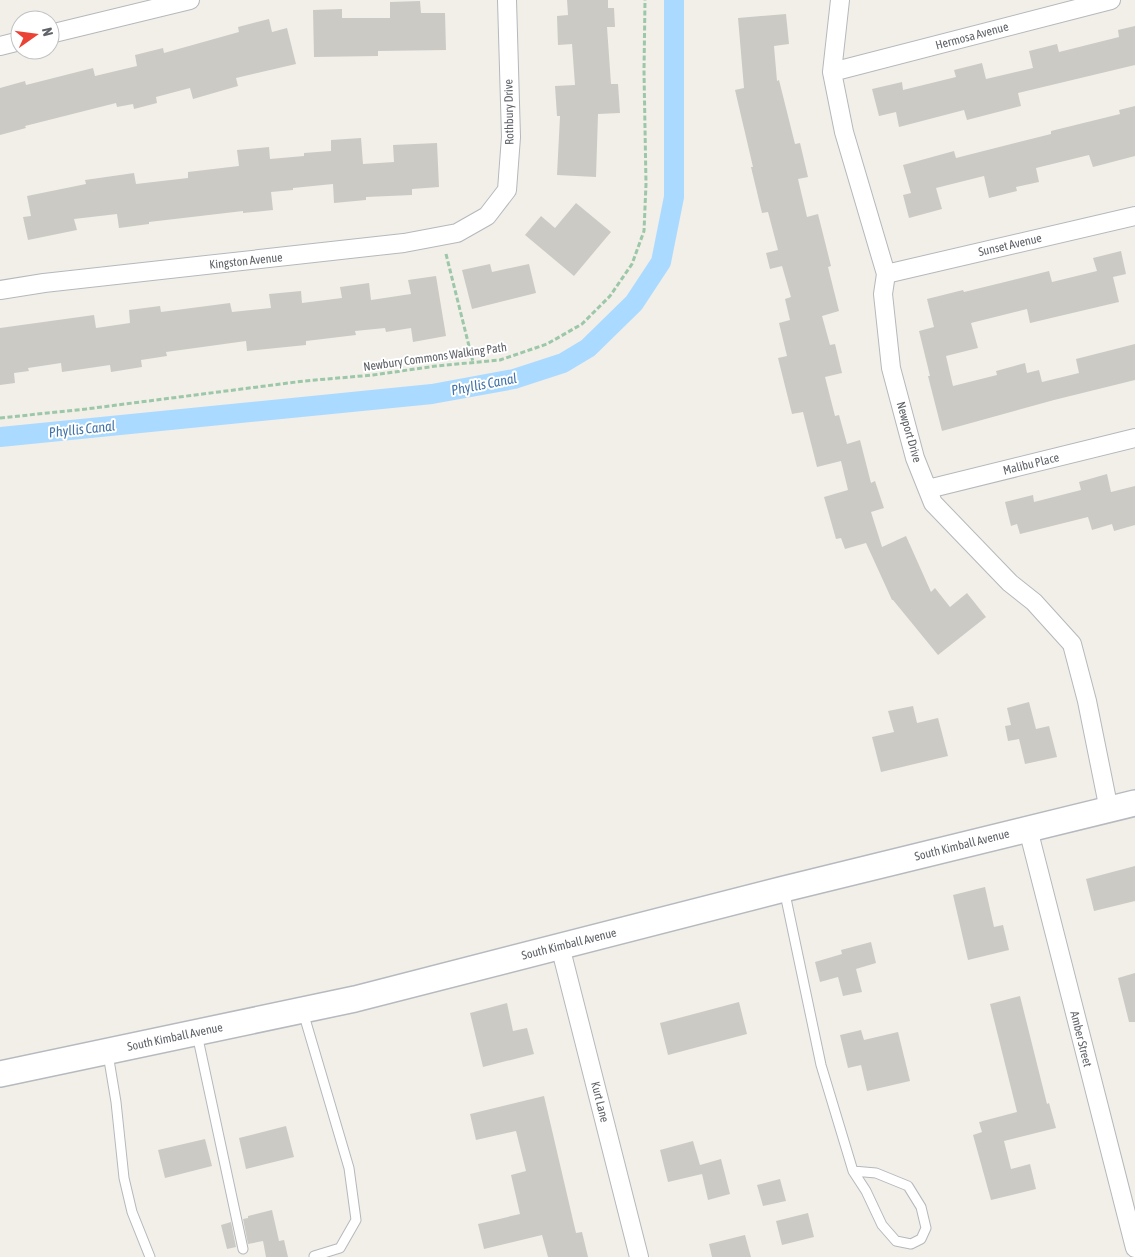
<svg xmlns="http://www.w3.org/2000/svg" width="1135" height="1257" viewBox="0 0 1135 1257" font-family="'Asap Condensed',sans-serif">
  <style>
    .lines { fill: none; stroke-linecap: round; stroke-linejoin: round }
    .canal { stroke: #aadaff; stroke-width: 20 }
    .building { fill: #cccac5 }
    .lane-casing { stroke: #b5b8bc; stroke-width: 11 }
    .street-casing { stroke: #b5b8bc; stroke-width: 20 }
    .secondary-casing { stroke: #b6babf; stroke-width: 28 }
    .path { stroke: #9cc7a9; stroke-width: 3; stroke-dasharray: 5 2.5; stroke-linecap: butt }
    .lane { stroke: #fff; stroke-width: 9 }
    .street { stroke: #fff; stroke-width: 18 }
    .secondary { stroke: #fff; stroke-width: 25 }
    .labels { text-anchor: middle; stroke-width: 4; stroke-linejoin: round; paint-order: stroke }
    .street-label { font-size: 12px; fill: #5f6368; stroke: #fff }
    .water-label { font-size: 14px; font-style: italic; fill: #4174aa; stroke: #fff }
  </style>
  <rect width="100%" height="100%" fill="#f1efe8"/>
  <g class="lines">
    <!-- canal -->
    <path class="canal" d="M 0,437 L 432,394 L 514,379 L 563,363 L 588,348 L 634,303 L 661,262 L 674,197 L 674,0"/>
  </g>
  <!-- building -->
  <path class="building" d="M 567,0 L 608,0 L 608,8 L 614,8 L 615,27 L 607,27 L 611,84 L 618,84 L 620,113 L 598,114 L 596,177 L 557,175 L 560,116 L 557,116 L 555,86 L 575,85 L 572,44 L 558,45 L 557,16 L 568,15 Z
    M 420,1 L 421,13 L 445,13 L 446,50 L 378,51 L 378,56 L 314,57 L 313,10 L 342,9 L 342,18 L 390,18 L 390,2 Z
    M 786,14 L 789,44 L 774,46 L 777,81 L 779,80 L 795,144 L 800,143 L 808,177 L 798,179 L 807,217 L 818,214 L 831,266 L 828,267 L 839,311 L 822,316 L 830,345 L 835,344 L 842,373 L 825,377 L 835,416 L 839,415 L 847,444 L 860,440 L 871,483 L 875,481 L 884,508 L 871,512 L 882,547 L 906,536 L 931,592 L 935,588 L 950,607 L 967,593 L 986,617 L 938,655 L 893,600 L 892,600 L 866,543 L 845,549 L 841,538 L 836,539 L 824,497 L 848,490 L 841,461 L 817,467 L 803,412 L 792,414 L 778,358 L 787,356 L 779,323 L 790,320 L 785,299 L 791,297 L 782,266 L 770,269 L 766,253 L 778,250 L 768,212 L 762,213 L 751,167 L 753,167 L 735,90 L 744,88 L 738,18 Z
    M 269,19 L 272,32 L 287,28 L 296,64 L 236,78 L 238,86 L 193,99 L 190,88 L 156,97 L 157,103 L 134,109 L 133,104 L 117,107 L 116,103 L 25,126 L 26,128 L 0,135 L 0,88 L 25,81 L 26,85 L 93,68 L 95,76 L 137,66 L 135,55 L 163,48 L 164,53 L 239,32 L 238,27 Z
    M 1135,26 L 1135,65 L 1018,93 L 1021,106 L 967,120 L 964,110 L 899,127 L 896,112 L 879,116 L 872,89 L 902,82 L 903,90 L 956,77 L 954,70 L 982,63 L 986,79 L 1033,68 L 1029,51 L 1057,44 L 1059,52 L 1119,37 L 1118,30 Z
    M 1135,106 L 1135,156 L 1093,167 L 1089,155 L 1036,168 L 1039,182 L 1016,187 L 1017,191 L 989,198 L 984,176 L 936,188 L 942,209 L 909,218 L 903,195 L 911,193 L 903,165 L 954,151 L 956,158 L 1051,134 L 1051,131 L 1120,114 L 1119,110 Z
    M 361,138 L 363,164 L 394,162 L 393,145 L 437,143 L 439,187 L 412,189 L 412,195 L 366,197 L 366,200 L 334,203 L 333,184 L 293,188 L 293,190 L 271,192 L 273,210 L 243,213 L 243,211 L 149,222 L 149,224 L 119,228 L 117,214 L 74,219 L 77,230 L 28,240 L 23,217 L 31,216 L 27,196 L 86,184 L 85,180 L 134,173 L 136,184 L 188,178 L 188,172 L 239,166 L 237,150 L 269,147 L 270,159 L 304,156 L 304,153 L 331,151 L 331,140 Z
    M 576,203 L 611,232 L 574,276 L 525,235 L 541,216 L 555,228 Z
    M 1121,251 L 1126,274 L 1113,277 L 1119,302 L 1030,323 L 1027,309 L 971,323 L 978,348 L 946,356 L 953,386 L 997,375 L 996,371 L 1025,363 L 1027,373 L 1039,370 L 1042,382 L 1079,373 L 1076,359 L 1135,344 L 1135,380 L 1054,400 L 942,431 L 928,376 L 930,376 L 919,331 L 934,327 L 927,299 L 963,290 L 964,292 L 1049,271 L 1052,282 L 1097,271 L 1093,258 Z
    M 490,264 L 492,272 L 529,264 L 536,293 L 472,309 L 462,270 Z
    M 436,276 L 446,336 L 413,342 L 411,328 L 386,332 L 385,328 L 355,331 L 356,335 L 306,341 L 306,345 L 247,351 L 246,341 L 166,352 L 167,356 L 141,360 L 142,367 L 111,372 L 110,365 L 62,372 L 61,363 L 28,368 L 29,371 L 14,373 L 15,383 L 0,385 L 0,328 L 94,315 L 96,328 L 130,323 L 129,310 L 160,306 L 161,312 L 230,303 L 232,312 L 271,308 L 269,294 L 301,291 L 302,303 L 342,298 L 340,287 L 369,283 L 371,300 L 411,294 L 408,280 Z
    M 1107,474 L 1111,492 L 1135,486 L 1135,525 L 1114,531 L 1112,524 L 1092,530 L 1088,517 L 1020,534 L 1017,524 L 1011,526 L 1005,502 L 1033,495 L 1034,502 L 1081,490 L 1079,482 Z
    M 1029,702 L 1036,729 L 1049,726 L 1057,757 L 1025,764 L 1019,739 L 1008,741 L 1005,726 L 1011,725 L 1007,708 Z
    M 913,706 L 917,723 L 938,718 L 948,756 L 881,772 L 872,737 L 894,732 L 888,711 Z
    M 1135,866 L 1135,901 L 1094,911 L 1086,879 Z
    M 985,887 L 994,927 L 1003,925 L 1009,950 L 968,960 L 953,895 Z
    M 871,942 L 876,963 L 856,969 L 862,992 L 843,996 L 838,977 L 820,982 L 815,962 L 842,954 L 841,950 Z
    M 1135,973 L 1135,1022 L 1129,1022 L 1118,978 Z
    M 1020,996 L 1047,1104 L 1049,1103 L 1056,1128 L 1004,1141 L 1011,1169 L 1030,1164 L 1036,1189 L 991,1200 L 973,1135 L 982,1132 L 979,1122 L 1017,1112 L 990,1004 Z
    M 739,1002 L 747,1034 L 668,1055 L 660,1023 Z
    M 507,1003 L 513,1031 L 527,1028 L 534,1054 L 483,1067 L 470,1013 Z
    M 861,1030 L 864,1040 L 898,1032 L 910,1081 L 867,1091 L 861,1065 L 848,1068 L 840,1035 Z
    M 544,1096 L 576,1233 L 582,1232 L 588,1257 L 548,1257 L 542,1235 L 484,1249 L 478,1224 L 520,1214 L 511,1175 L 526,1171 L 516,1131 L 476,1140 L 470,1114 Z
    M 286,1126 L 294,1157 L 246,1169 L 239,1138 Z
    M 205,1139 L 212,1166 L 165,1178 L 158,1150 Z
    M 693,1141 L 700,1165 L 721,1159 L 730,1194 L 708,1200 L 702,1174 L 668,1182 L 660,1150 Z
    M 780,1179 L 786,1201 L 763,1206 L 757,1185 Z
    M 272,1210 L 279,1241 L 284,1240 L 288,1257 L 266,1257 L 263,1241 L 248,1244 L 243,1219 L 248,1218 L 248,1216 Z
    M 808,1213 L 814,1237 L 782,1245 L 776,1221 Z
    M 231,1222 L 236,1247 L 227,1249 L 221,1225 Z
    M 745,1235 L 751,1257 L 712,1257 L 709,1244 Z"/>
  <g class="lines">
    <!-- lane casing -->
    <g class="lane-casing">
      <path id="lane" d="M 784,889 L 821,1065 L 853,1171
        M 303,1012 L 349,1168 L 356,1220 L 340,1248 L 314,1256
        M 197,1034 L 243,1249
        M 108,1054 L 116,1102 L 124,1178 L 132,1212 L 150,1257
        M 853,1171 L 876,1173 L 908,1186 L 921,1207 L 926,1228 L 921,1239 L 911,1244 L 896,1241 L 882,1225 L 866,1191 Z"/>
    </g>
    <!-- street casing -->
    <g class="street-casing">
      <path id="street" d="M 840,0 L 832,72 L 844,132 L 886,274 L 883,294 L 891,368 L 915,458 L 933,503 L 1010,583 L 1034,602 L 1072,644 L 1087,701 L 1109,810
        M 50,34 L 190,0
        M 0,46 L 20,41
        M 832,72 L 1111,0
        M 886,274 L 1135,216
        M 0,290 L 44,283 L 404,243 L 457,233 L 487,216 L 507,190 L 511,137 L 507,0
        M 928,489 L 1135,438
        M 1028,829 L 1135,1248
        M 560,946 L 639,1257"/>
    </g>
    <!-- secondary casing -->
    <g class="secondary-casing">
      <path id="secondary" d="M 0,1074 L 355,999 L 784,889 L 1135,803"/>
    </g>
    <!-- path -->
    <path class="path" d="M 446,254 L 473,362
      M 0,418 L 86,409 L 304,381 L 373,375 L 436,366 L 500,360 L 547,344 L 582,324 L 610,296 L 632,264 L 644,231 L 646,184 L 644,71 L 645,0"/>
    <!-- lane -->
    <use href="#lane" class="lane"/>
    <!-- street -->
    <use href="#street" class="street"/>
    <!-- secondary -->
    <use href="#secondary" class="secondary"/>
  </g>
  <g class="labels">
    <!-- street labels -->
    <g class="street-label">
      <text transform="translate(972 36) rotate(-15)" y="4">Hermosa Avenue</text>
      <text transform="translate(509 112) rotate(-91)" y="4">Rothbury Drive</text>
      <text transform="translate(1010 245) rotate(-13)" y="4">Sunset Avenue</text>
      <text transform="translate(246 261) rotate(-6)" y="4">Kingston Avenue</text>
      <text transform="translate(435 357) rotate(-8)" y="4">Newbury Commons Walking Path</text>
      <text transform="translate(909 432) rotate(74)" y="4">Newport Drive</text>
      <text transform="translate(1031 464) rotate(-14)" y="4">Malibu Place</text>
      <text transform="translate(962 845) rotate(-14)" y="4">South Kimball Avenue</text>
      <text transform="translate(569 944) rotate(-14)" y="4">South Kimball Avenue</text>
      <text transform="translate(175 1037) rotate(-12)" y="4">South Kimball Avenue</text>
      <text transform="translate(1081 1039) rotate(76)" y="4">Amber Street</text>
      <text transform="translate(600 1102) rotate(76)" y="4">Kurt Lane</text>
    </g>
    <!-- water labels -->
    <g class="water-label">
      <text transform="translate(484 384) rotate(-11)" y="5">Phyllis Canal</text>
      <text transform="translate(82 429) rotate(-6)" y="5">Phyllis Canal</text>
    </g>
  </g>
  <!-- north arrow -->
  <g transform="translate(35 35) rotate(76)"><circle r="24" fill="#ffffff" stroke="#bfc1c3"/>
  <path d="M0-4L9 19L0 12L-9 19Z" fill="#ea4335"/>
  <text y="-8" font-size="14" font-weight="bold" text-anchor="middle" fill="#5f6368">N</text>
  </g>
</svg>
